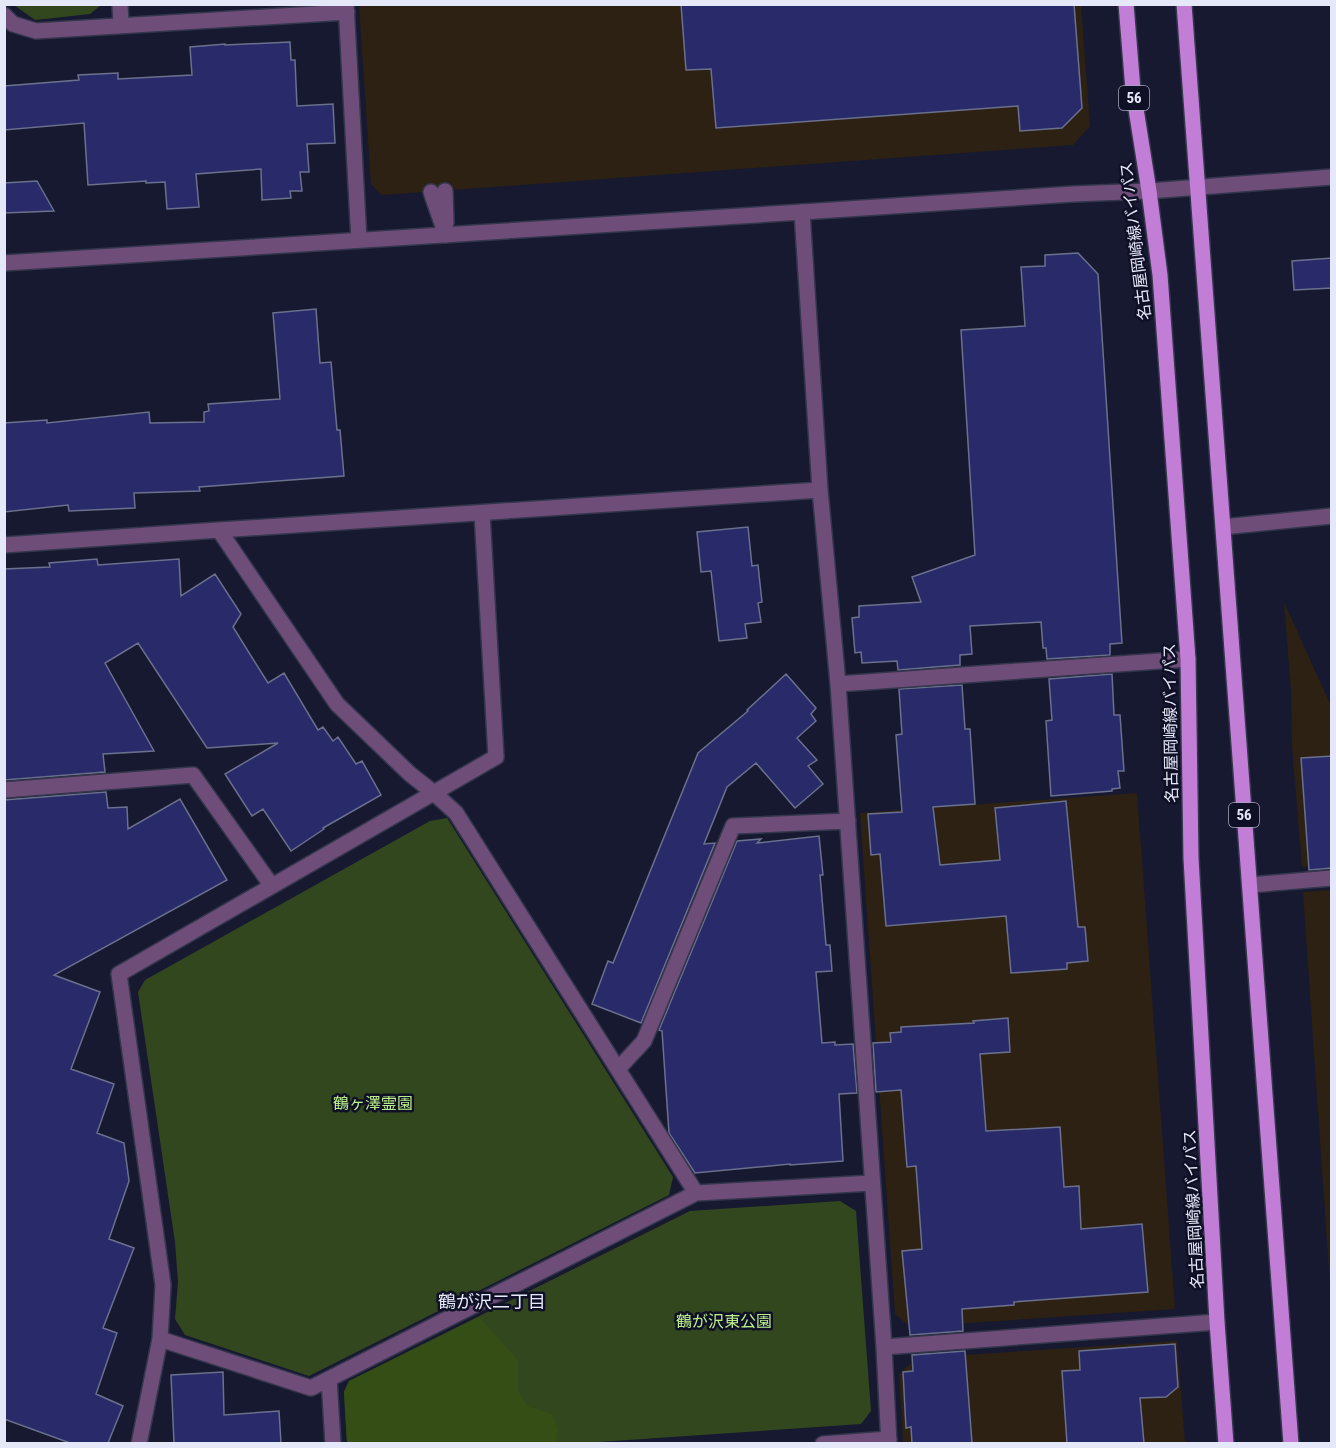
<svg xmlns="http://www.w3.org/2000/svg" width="1336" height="1448" viewBox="0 0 1336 1448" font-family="'Roboto Condensed','Noto Sans JP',sans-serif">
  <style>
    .commercial { fill: #2c2112 }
    .green { fill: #33471e }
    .forest { fill: #344e15 }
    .building { fill: #292a6a; stroke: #6b708d; stroke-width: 1.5 }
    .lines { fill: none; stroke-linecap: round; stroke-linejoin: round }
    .service-casing { stroke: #34364d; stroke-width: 18 }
    .minor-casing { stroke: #34364d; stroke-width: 18 }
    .tertiary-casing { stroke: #34364d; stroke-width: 18 }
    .primary-casing { stroke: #34364d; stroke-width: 18 }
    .service { stroke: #6e4e78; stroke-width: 15 }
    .minor { stroke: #6e4e78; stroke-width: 15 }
    .tertiary { stroke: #6e4e78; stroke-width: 15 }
    .primary { stroke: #c27ed7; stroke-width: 15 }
    .labels { text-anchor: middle; stroke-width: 5; stroke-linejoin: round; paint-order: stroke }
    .shield { fill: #0f1026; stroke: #a5a7b9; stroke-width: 1.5 }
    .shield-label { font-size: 15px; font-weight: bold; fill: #e5e8f8 }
    .street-label { font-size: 16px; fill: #e5e8f8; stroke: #0f1026 }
    .park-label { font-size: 16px; fill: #bbee89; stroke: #0f1026 }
    .neighbourhood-label { font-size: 18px; fill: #e5e8f8; stroke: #0f1026 }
  </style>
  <rect width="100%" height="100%" fill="#171931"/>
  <!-- commercial -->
  <path class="commercial" d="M 359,5 L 1081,5 L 1090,126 L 1073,145 L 382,195 L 371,184 Z
    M 1284,602 L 1331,706 L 1331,866 L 1302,867 L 1292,746 L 1291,690 Z
    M 1137,793 L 1175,1309 L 910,1327 L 895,1314 L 860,813 Z
    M 1331,890 L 1332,890 L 1331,1300 L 1303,892 Z
    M 1177,1341 L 1185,1443 L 903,1443 L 899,1374 L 917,1358 Z"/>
  <!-- green -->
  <path class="green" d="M 14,5 L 101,5 L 90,14 L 35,20 Z
    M 447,818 L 673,1177 L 669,1195 L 309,1376 L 185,1335 L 175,1319 L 178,1282 L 175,1242 L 138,992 L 145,980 L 430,821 Z
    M 840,1201 L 856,1211 L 871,1411 L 861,1424 L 584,1443 L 347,1443 L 344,1392 L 349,1381 L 690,1211 Z"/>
  <!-- forest -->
  <path class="forest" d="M 479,1317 L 518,1360 L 518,1391 L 527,1406 L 552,1414 L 558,1429 L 556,1443 L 347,1443 L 344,1392 L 349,1381 Z"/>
  <!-- building -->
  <path class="building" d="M 681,4 L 1074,4 L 1082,108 L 1062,128 L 1020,131 L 1018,106 L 716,128 L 711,69 L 686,70 Z
    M 290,42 L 291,60 L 295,60 L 297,106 L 333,104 L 335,143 L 307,144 L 309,172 L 300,172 L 302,191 L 290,191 L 291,198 L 262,200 L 261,169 L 196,174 L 199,207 L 167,209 L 165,182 L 146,183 L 146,181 L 88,185 L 84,123 L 4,130 L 4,86 L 79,80 L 78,75 L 118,73 L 118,79 L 192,75 L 190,47 L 225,44 L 225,45 Z
    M 37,181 L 54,211 L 4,213 L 4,183 Z
    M 1078,253 L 1098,274 L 1122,643 L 1110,644 L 1110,655 L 1047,659 L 1046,648 L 1043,648 L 1041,622 L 970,626 L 972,654 L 960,655 L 960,665 L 898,670 L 897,661 L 862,663 L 861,652 L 855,653 L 852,618 L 859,617 L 859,606 L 921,602 L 912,577 L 975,555 L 961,330 L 1025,326 L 1021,267 L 1045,266 L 1045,255 Z
    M 1332,258 L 1332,288 L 1294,290 L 1292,261 Z
    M 316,309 L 320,363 L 331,362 L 337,430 L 340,430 L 344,476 L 199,487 L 200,491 L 134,493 L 135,508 L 69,511 L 68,505 L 4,512 L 4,423 L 47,420 L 47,423 L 149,412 L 150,423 L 204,422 L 204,412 L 209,411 L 208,404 L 280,399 L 273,313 Z
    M 748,527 L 752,566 L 758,565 L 762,602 L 758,603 L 761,622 L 745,624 L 747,638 L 719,641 L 711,571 L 701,572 L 697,532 Z
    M 97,559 L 98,565 L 179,559 L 181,596 L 215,574 L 241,614 L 233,627 L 268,683 L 284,673 L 318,730 L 323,727 L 333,741 L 338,737 L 356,764 L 362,761 L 381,795 L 323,828 L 324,829 L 291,851 L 263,809 L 252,816 L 225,774 L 278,743 L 207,748 L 138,643 L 105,663 L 154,751 L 103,754 L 105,772 L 4,780 L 4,569 L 50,567 L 49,563 Z
    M 786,674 L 816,708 L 811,714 L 816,721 L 797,738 L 817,760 L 808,766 L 823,784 L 795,808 L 756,763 L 727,787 L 704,844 L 715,843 L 641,1023 L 592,1004 L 608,961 L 613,963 L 698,753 L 748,711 L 747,710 Z
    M 1112,674 L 1114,715 L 1120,715 L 1124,771 L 1118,771 L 1120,788 L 1112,789 L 1112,791 L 1051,796 L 1046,721 L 1052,720 L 1049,679 Z
    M 962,685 L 965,729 L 970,729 L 975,804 L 933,807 L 940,865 L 1000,860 L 995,808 L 1066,801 L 1078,927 L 1085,927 L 1088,961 L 1067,963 L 1067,969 L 1011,973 L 1006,916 L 886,926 L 880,854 L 871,855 L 868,814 L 902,812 L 896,735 L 902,734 L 899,689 Z
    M 1332,756 L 1332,868 L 1309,870 L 1301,758 Z
    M 106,792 L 108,808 L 127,807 L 128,829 L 180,799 L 227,880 L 54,975 L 100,992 L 71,1069 L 114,1084 L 97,1133 L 124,1143 L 129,1181 L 109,1239 L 134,1248 L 103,1328 L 117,1333 L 96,1394 L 123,1406 L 108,1443 L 70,1443 L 4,1419 L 4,800 Z
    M 819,836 L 823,875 L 820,875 L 826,945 L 830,945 L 832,971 L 816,972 L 822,1043 L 835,1042 L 835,1045 L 853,1044 L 857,1093 L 839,1094 L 843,1161 L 790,1165 L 790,1164 L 695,1173 L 669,1133 L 662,1031 L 659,1030 L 737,841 L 761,839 L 757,843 Z
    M 1008,1018 L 1010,1052 L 980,1054 L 986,1131 L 1060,1127 L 1064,1187 L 1079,1186 L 1081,1229 L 1142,1224 L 1148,1292 L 1014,1302 L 1014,1305 L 962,1309 L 963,1331 L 910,1335 L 902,1251 L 922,1249 L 916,1166 L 907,1167 L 901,1090 L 876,1092 L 873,1043 L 891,1042 L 890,1033 L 901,1032 L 901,1027 L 974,1023 L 973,1021 Z
    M 1175,1344 L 1178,1387 L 1166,1397 L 1140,1398 L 1144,1443 L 1067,1443 L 1062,1371 L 1080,1370 L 1079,1351 Z
    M 965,1351 L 972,1443 L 912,1443 L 911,1427 L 906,1428 L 903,1372 L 913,1371 L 912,1355 Z
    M 223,1372 L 224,1415 L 279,1411 L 281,1443 L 174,1443 L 171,1375 Z"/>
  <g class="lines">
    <!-- service casing -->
    <g class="service-casing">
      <path id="service" d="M 445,191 L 446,223
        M 431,192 L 446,235"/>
    </g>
    <!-- minor casing -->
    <g class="minor-casing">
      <path id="minor" d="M 120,4 L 121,25
        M 346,4 L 359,240
        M 4,15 L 13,24 L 36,31 L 347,12
        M 802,212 L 820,490 L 838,684 L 884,1347 L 889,1444
        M 1223,527 L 1332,516
        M 219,530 L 820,490
        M 4,545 L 219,530 L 337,704 L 410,774 L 434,793 L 456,813 L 696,1193 L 311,1388 L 160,1339
        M 838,684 L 1188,659
        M 4,790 L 193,775 L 272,886
        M 1250,885 L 1332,878
        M 618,1069 L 644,1041 L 733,826 L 848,821
        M 696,1193 L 872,1183
        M 884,1347 L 1217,1322
        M 329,1379 L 333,1444
        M 139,1444 L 160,1339 L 163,1285 L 119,974 L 496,757 L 482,513
        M 823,1444 L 889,1439"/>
    </g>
    <!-- tertiary casing -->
    <g class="tertiary-casing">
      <path id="tertiary" d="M 4,263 L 802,212 L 1073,194 L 1149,191 L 1332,177"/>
    </g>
    <!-- primary casing -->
    <g class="primary-casing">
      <path id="primary" d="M 1126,4 L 1133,90 L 1149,191 L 1160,275 L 1188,659 L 1191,858 L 1217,1322 L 1226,1444
        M 1184,4 L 1291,1444"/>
    </g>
    <!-- service -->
    <use href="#service" class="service"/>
    <!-- minor -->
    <use href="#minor" class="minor"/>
    <!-- tertiary -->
    <use href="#tertiary" class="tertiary"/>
    <!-- primary -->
    <use href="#primary" class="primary"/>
  </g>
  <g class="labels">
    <!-- shield labels -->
    <g class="shield">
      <rect x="1119" y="86" width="30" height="24" rx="4.5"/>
      <rect x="1229" y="803" width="30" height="24" rx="4.5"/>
    </g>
    <g class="shield-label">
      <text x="1134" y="103">56</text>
      <text x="1244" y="820">56</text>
    </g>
    <!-- street labels -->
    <g class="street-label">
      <text transform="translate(1135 241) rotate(-97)" y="6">名古屋岡崎線バイパス</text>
      <text transform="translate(1170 723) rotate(-91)" y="6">名古屋岡崎線バイパス</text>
      <text transform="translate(1193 1209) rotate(-93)" y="6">名古屋岡崎線バイパス</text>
    </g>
    <!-- park labels -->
    <g class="park-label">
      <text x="373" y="1109">鶴ヶ澤霊園</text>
      <text x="724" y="1327">鶴が沢東公園</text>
    </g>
    <!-- neighbourhood labels -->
    <g class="neighbourhood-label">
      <text x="492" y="1308">鶴が沢二丁目</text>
    </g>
  </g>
  <!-- border -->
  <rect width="1336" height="1448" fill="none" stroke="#e5e8f8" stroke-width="12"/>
</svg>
